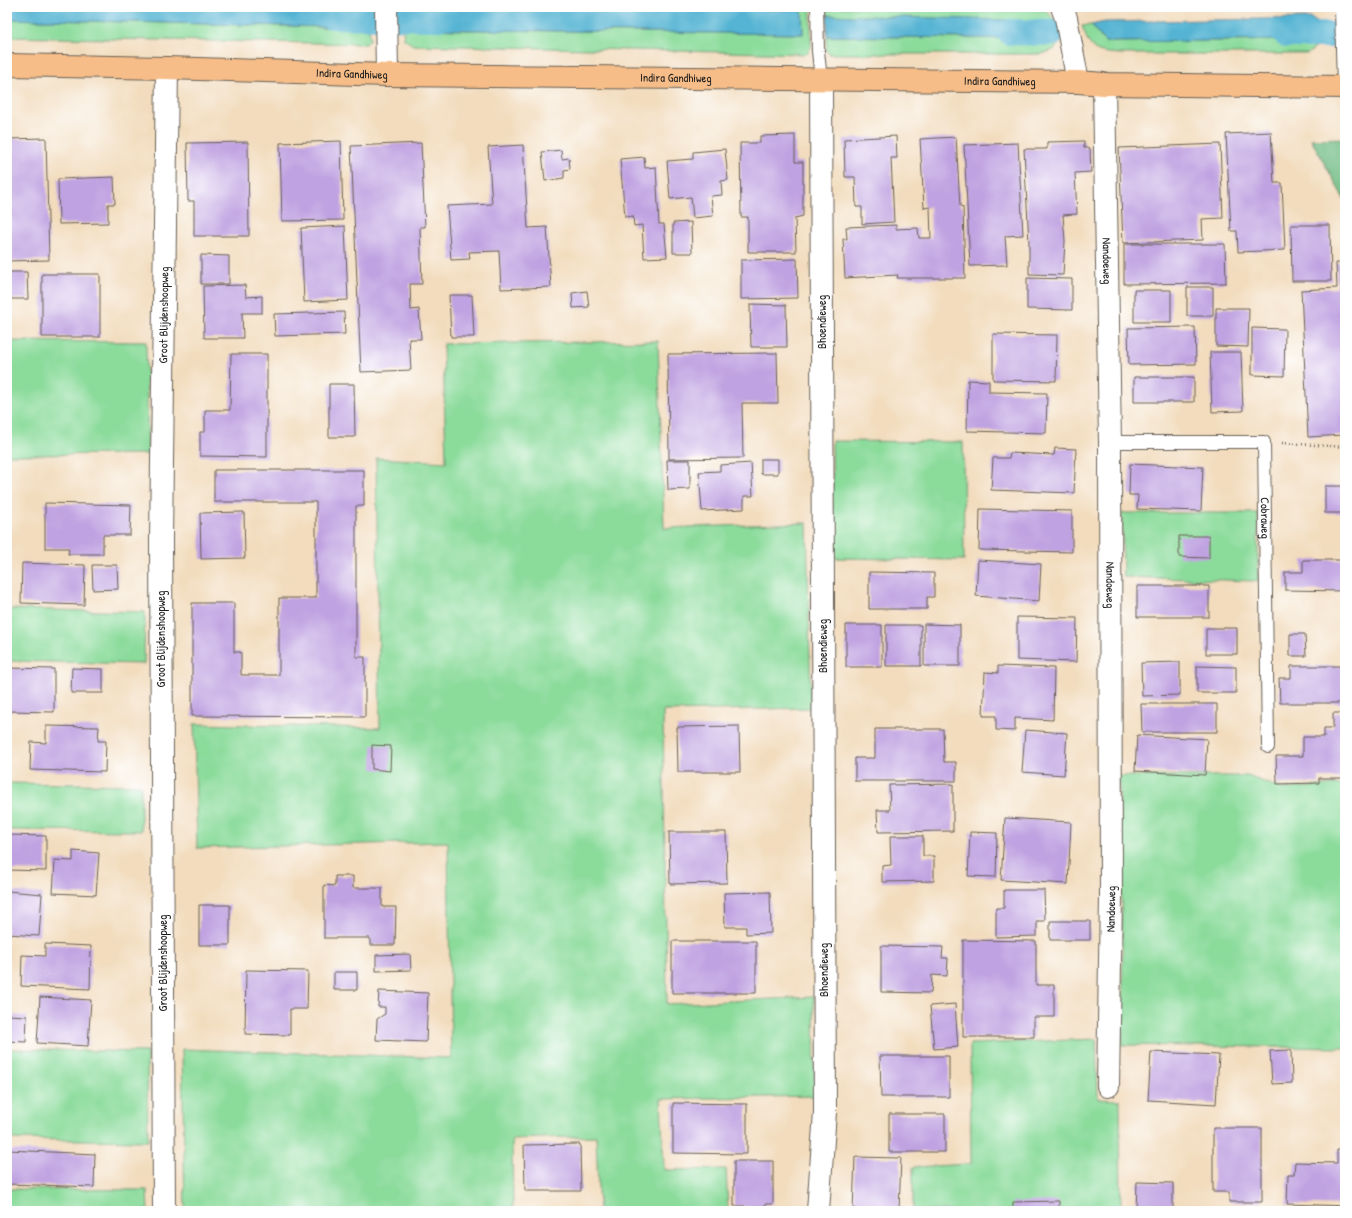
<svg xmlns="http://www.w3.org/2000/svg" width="1352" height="1218" viewBox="0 0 1352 1218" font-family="'Patrick Hand',sans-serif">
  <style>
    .green { fill: #8bdb9b; stroke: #547c5c }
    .forest { fill: #70bb83; stroke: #466c50 }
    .water { fill: #55b4d3; stroke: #386878 }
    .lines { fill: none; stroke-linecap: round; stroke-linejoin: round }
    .canal { stroke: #55b4d3; stroke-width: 26 }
    .building { fill: #bfa2e1 }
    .lane-casing { stroke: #675f54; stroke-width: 14 }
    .street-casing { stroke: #675f54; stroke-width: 24 }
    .primary-casing { stroke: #675f54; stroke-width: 24 }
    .path { stroke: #675f54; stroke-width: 2.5; stroke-dasharray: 1 3; stroke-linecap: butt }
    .lane { stroke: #fff; stroke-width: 12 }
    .street { stroke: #fff; stroke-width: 22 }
    .primary { stroke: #f7bd88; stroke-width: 22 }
    .labels { text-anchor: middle; stroke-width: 3; stroke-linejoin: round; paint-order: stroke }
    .street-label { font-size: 12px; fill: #1c1c1c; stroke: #fff }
  </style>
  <rect width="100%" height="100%" fill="#fff"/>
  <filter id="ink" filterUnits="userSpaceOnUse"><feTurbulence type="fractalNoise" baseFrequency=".025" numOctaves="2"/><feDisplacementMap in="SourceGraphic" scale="8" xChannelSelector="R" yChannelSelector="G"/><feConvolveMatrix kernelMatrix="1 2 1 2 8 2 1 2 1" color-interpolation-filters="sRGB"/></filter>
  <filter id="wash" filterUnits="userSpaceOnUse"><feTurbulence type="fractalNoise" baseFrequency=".012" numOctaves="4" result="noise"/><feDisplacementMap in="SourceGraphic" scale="16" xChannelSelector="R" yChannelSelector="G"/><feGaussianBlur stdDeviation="0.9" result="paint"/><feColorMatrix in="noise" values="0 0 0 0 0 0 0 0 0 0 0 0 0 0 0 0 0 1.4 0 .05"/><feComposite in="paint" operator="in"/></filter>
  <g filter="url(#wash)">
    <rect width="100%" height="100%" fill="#f2dcbd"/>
    <!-- green -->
    <path class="green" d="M 224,7 L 368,7 L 368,12 Z
      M 420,7 L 811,7 L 811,47 L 807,54 L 413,45 L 404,39 L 403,29 L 803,34 L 802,10 Z
      M 827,7 L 999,7 L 1046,10 C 1057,23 1064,32 1055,49 L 1042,54 L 829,54 L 826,50 L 827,36 L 1040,39 L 1045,38 L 827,15 Z
      M 7,19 L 369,28 L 370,40 L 366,44 L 7,37 Z
      M 1091,25 L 1105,42 L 1308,40 L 1321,39 L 1317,47 L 1307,54 L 1120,54 C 1093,52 1091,51 1082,26 Z
      M 7,341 L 146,342 L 148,454 L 7,455 Z
      M 658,341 L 664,528 L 807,523 L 811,708 L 663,711 L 667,1004 L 814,997 L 815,1096 L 661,1099 L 664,1170 L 726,1169 L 728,1211 L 599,1211 L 596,1136 L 512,1139 L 513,1211 L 185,1211 L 182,1049 L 451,1058 L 448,842 L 197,848 L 194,724 L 380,728 L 376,458 L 446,462 L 443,344 Z
      M 832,441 L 963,442 L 964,560 L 833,558 Z
      M 1122,513 L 1258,513 L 1258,581 L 1123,577 Z
      M 7,609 L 145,612 L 144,664 L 7,661 Z
      M 1119,776 L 1248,776 L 1283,789 L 1345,784 L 1345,1048 L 1122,1045 L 1123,996 Z
      M 7,783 L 141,785 L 141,831 L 7,830 Z
      M 1096,1039 L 1098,1099 L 1120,1100 L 1121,1211 L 913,1211 L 913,1167 L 971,1164 L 970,1044 Z
      M 7,1049 L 147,1052 L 148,1141 L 7,1139 Z
      M 7,1189 L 147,1190 L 148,1211 L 7,1211 Z"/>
    <!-- forest -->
    <path class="forest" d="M 1345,138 L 1345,201 L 1311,139 Z"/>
    <!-- water -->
    <path class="water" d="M 7,7 L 224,7 L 368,12 L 369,28 L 7,19 Z
      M 403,7 L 802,10 L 803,34 L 403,29 Z
      M 827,15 L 1044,21 L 1045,38 L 1040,39 L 827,36 Z
      M 1311,18 L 1321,26 L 1321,39 L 1308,40 L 1105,42 L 1091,25 L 1105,22 Z"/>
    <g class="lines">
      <!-- canal -->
      <path class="canal" d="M 332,16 L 439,18
        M 1010,32 L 1053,33
        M 1287,35 L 1345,35"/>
    </g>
    <g id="blocks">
      <!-- building -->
      <path class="building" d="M 1271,132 L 1274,183 L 1282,183 L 1285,250 L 1238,252 L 1237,231 L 1231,231 L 1226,134 Z
        M 795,135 L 795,162 L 803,162 L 803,216 L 795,218 L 796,252 L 748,252 L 748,217 L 741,217 L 740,143 L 760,143 L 760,136 Z
        M 896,136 L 897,158 L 891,158 L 894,222 L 862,224 L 862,207 L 856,207 L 855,177 L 845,177 L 844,139 Z
        M 956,137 L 960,206 L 963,207 L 965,278 L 897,278 L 898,275 L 845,278 L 843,239 L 847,239 L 846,227 L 896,225 L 896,229 L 918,228 L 919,238 L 931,238 L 930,207 L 924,208 L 920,139 Z
        M 46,138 L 49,260 L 7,261 L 7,139 Z
        M 341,141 L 343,220 L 282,221 L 280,143 Z
        M 1084,141 L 1084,148 L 1090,148 L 1091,172 L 1075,173 L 1077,214 L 1063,215 L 1065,241 L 1063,275 L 1029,274 L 1029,243 L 1024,149 L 1047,149 L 1047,142 Z
        M 248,142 L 249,236 L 194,236 L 194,201 L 188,201 L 187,143 Z
        M 421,143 L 425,227 L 420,227 L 422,284 L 410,284 L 411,310 L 419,309 L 421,339 L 409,339 L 411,370 L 361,372 L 351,146 Z
        M 1018,143 L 1023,235 L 1005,236 L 1007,265 L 970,266 L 964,145 Z
        M 1220,144 L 1223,218 L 1202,219 L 1203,240 L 1123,243 L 1119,148 Z
        M 523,145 L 528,228 L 547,227 L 551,287 L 501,289 L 499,251 L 469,252 L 470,259 L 451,260 L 447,206 L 492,204 L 488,147 Z
        M 725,149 L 728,180 L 721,181 L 722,195 L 711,196 L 713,216 L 693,218 L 691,197 L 670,199 L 667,161 L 693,159 L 693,152 Z
        M 561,150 L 562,159 L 569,158 L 570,169 L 564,170 L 564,178 L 545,181 L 542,152 Z
        M 644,157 L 645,168 L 656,167 L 659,224 L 664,224 L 667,257 L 644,258 L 642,225 L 634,226 L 633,216 L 625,217 L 620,159 Z
        M 114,177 L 115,204 L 108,204 L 108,223 L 59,224 L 58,179 Z
        M 691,222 L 692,253 L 673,253 L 673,223 Z
        M 1291,225 L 1330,225 L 1331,281 L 1292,281 Z
        M 345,226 L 348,300 L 304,302 L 301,228 Z
        M 1124,244 L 1225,244 L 1226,283 L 1124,284 Z
        M 201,255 L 229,256 L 229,284 L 201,284 Z
        M 797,259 L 798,298 L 741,299 L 741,260 Z
        M 1336,263 L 1345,263 L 1345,435 L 1308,437 L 1301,290 L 1337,288 Z
        M 7,272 L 27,272 L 28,299 L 7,299 Z
        M 42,274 L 100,274 L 100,337 L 42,337 Z
        M 1027,278 L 1072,279 L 1072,310 L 1027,309 Z
        M 245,285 L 246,297 L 262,296 L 262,313 L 242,313 L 243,338 L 204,338 L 203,286 Z
        M 1187,287 L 1213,287 L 1213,316 L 1187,316 Z
        M 1134,290 L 1171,290 L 1171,322 L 1134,322 Z
        M 587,291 L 589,307 L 573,308 L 572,293 Z
        M 449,295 L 472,295 L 474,337 L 451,337 Z
        M 750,304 L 786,305 L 787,347 L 751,347 Z
        M 1216,308 L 1249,308 L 1248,347 L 1216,346 Z
        M 344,312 L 345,334 L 275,336 L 274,314 Z
        M 1195,327 L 1196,364 L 1129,365 L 1128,328 Z
        M 1252,328 L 1285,329 L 1284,376 L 1252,375 Z
        M 993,334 L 1057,335 L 1056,381 L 993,380 Z
        M 1210,352 L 1241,352 L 1243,411 L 1212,412 Z
        M 777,353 L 778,403 L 742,403 L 743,458 L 669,459 L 668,354 Z
        M 231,354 L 267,354 L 267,457 L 200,456 L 200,432 L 205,432 L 205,410 L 230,410 Z
        M 1134,377 L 1194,377 L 1194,402 L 1134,402 Z
        M 968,380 L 989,381 L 989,392 L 1047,393 L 1046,433 L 967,431 Z
        M 329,384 L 354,384 L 355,437 L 329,437 Z
        M 1055,448 L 1076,449 L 1074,493 L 991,490 L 993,458 L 1009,458 L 1010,453 L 1054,455 Z
        M 761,459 L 778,459 L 778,474 L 761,474 Z
        M 667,460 L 690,460 L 690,489 L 668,490 Z
        M 751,463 L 753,496 L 744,496 L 744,509 L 702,511 L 699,472 L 720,471 L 720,465 Z
        M 1130,464 L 1203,467 L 1201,511 L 1137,509 L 1138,495 L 1129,495 Z
        M 214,470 L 364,470 L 364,506 L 356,506 L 356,657 L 365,657 L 365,717 L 192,716 L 192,603 L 234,603 L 234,652 L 241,652 L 241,675 L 279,675 L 279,598 L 316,598 L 316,502 L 214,502 Z
        M 1325,486 L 1345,486 L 1345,513 L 1325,513 Z
        M 45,503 L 131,505 L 130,535 L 103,535 L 103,554 L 68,554 L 69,548 L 45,548 Z
        M 980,509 L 1072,511 L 1072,552 L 979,550 Z
        M 244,512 L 245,558 L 201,559 L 200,513 Z
        M 1179,536 L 1209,536 L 1209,558 L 1179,557 Z
        M 978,560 L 1041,564 L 1039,601 L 976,596 Z
        M 1303,560 L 1345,560 L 1345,591 L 1285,590 L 1285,572 L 1303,572 Z
        M 22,563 L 85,565 L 84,605 L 21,603 Z
        M 92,565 L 117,565 L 118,589 L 93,590 Z
        M 869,572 L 934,573 L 934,597 L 927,597 L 927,609 L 869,609 Z
        M 1137,586 L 1209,586 L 1209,617 L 1137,617 Z
        M 1017,617 L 1077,618 L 1076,662 L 1017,660 Z
        M 924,624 L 960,625 L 960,666 L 924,666 Z
        M 846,625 L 882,625 L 882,667 L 846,667 Z
        M 886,625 L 921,625 L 921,666 L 886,666 Z
        M 1206,628 L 1237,628 L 1237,654 L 1206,654 Z
        M 1290,634 L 1305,634 L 1306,656 L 1290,656 Z
        M 1180,662 L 1180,695 L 1142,696 L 1141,663 Z
        M 998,666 L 1054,668 L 1053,720 L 1015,718 L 1015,731 L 996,730 L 996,716 L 983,716 L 985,672 L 998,673 Z
        M 1197,666 L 1236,667 L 1236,693 L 1197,693 Z
        M 1291,666 L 1345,666 L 1345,703 L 1280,703 L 1279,678 L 1291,678 Z
        M 7,668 L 54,669 L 54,712 L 7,711 Z
        M 72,668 L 103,669 L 103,693 L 71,693 Z
        M 1141,704 L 1217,704 L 1217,732 L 1142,732 Z
        M 1333,713 L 1345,713 L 1345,778 L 1319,778 L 1319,783 L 1277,784 L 1276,756 L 1303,756 L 1303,737 L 1324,737 L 1324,728 L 1333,728 Z
        M 46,726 L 99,727 L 98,741 L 106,741 L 105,772 L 30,770 L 31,742 L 46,743 Z
        M 739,726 L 740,772 L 678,772 L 677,727 Z
        M 875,729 L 943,729 L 944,762 L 956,762 L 956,781 L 855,781 L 855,758 L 875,758 Z
        M 1025,730 L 1067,733 L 1064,775 L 1022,772 Z
        M 1137,735 L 1207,739 L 1205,775 L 1135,771 Z
        M 372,745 L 391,746 L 390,771 L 372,769 Z
        M 953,784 L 953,831 L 878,832 L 877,810 L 890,810 L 889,785 Z
        M 1005,818 L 1071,822 L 1068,884 L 1001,880 Z
        M 669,832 L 726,832 L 727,883 L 670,884 Z
        M 970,832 L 997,833 L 996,877 L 968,876 Z
        M 7,835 L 46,836 L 46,871 L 7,870 Z
        M 890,836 L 923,836 L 923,856 L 934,856 L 934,881 L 882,882 L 882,866 L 891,865 Z
        M 73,851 L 99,853 L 96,895 L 53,893 L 55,860 L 73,861 Z
        M 335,876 L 353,876 L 353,888 L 382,888 L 382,907 L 396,907 L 395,945 L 370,945 L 370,938 L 324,938 L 324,885 L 335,886 Z
        M 1004,890 L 1044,890 L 1045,921 L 1037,921 L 1037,936 L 996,937 L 996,908 L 1004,908 Z
        M 7,891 L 42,894 L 39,936 L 7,934 Z
        M 770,892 L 771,933 L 746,934 L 746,927 L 725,927 L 724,893 Z
        M 199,905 L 230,905 L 230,945 L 199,945 Z
        M 1050,921 L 1090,921 L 1090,940 L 1050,940 Z
        M 963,940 L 1036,941 L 1036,985 L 1054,985 L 1054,1017 L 1034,1017 L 1034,1037 L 963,1037 Z
        M 672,941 L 756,941 L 756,993 L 672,993 Z
        M 45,944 L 91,946 L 90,989 L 21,986 L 22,955 L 45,956 Z
        M 881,946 L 943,947 L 942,958 L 948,958 L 947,976 L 932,975 L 931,993 L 881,992 Z
        M 410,954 L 411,970 L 376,971 L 376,955 Z
        M 246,970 L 308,971 L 307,1009 L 290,1009 L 290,1035 L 245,1034 Z
        M 334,972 L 357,972 L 357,990 L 334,990 Z
        M 379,991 L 428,993 L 426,1042 L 376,1040 L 377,1019 L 385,1014 L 385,1007 L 378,1007 Z
        M 40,997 L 91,1000 L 88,1046 L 37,1043 Z
        M 955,1004 L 958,1047 L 934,1049 L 930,1006 Z
        M 7,1015 L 27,1016 L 26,1042 L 7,1041 Z
        M 1291,1050 L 1292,1083 L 1272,1084 L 1270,1051 Z
        M 1151,1052 L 1219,1055 L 1216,1104 L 1148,1100 Z
        M 880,1056 L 949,1056 L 949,1097 L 881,1097 Z
        M 673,1103 L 747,1104 L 747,1154 L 673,1153 Z
        M 889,1114 L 945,1114 L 945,1152 L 889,1152 Z
        M 1213,1128 L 1262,1128 L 1262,1202 L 1229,1202 L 1229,1192 L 1213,1192 Z
        M 580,1144 L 581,1191 L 525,1191 L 524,1145 Z
        M 7,1150 L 95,1154 L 94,1187 L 7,1184 Z
        M 1337,1150 L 1345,1150 L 1345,1206 L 1287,1204 L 1288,1175 L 1294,1175 L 1295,1162 L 1337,1163 Z
        M 855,1157 L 901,1158 L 899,1211 L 853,1211 Z
        M 734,1161 L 773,1161 L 773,1204 L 765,1204 L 765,1211 L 745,1211 L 745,1206 L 734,1206 Z
        M 1137,1182 L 1173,1183 L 1173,1211 L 1136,1211 Z
        M 1059,1201 L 1059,1211 L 1013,1211 L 1013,1202 Z"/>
    </g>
  </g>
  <g filter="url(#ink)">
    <use href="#blocks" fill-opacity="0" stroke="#675f54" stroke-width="1"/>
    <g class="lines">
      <!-- lane casing -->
      <g class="lane-casing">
        <g id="lane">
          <path d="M 817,7 L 818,51 L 821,80"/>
          <path d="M 1341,7 L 1343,87"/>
          <path id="s1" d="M 1110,442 L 1264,442 L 1268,747"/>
        </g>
      </g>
      <!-- street casing -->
      <g class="street-casing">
        <g id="street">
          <path d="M 386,7 L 387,75"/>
          <path d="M 1062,7 L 1066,18 L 1078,82"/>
          <path id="s2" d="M 1104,84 L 1110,442 L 1111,897 L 1108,1086"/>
          <path id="s3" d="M 164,1211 L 161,540 L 167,68"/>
          <path d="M 818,1211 L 825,1112 L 821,80"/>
        </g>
      </g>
      <!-- primary casing -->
      <g class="primary-casing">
        <g id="primary">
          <path id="s4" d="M 7,65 L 167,68 L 387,75 L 1078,82 L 1104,84 L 1345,87"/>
        </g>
      </g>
      <!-- path -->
      <path class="path" d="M 1282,443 L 1345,447"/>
      <!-- lane -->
      <use href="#lane" class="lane"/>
      <!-- street -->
      <use href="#street" class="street"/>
      <!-- primary -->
      <use href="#primary" class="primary"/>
    </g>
  </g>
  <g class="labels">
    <!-- street labels -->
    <g class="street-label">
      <text dy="4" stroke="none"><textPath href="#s4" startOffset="345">Indira Gandhiweg</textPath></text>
      <text dy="4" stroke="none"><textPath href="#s4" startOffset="669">Indira Gandhiweg</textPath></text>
      <text dy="4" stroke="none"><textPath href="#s4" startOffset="993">Indira Gandhiweg</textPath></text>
      <text dy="4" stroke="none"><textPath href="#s2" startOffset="177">Nandoeweg</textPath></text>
      <text dy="4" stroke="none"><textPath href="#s3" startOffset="896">Groot Blijdenshoopweg</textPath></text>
      <text transform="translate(822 322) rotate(-90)" y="4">Bhoendieweg</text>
      <text dy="4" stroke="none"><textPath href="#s1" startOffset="230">Cobraweg</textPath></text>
      <text dy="4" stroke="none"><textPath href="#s2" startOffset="501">Nandoeweg</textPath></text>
      <text transform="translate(161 639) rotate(-90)" y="4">Groot Blijdenshoopweg</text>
      <text transform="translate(823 646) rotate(-90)" y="4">Bhoendieweg</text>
      <text transform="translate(1111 909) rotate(-89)" y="4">Nandoeweg</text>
      <text transform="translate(163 963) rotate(-90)" y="4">Groot Blijdenshoopweg</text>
      <text transform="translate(824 970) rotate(-90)" y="4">Bhoendieweg</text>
    </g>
  </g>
  <!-- margin -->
  <rect width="1352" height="1218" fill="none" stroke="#fff" stroke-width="24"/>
</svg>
